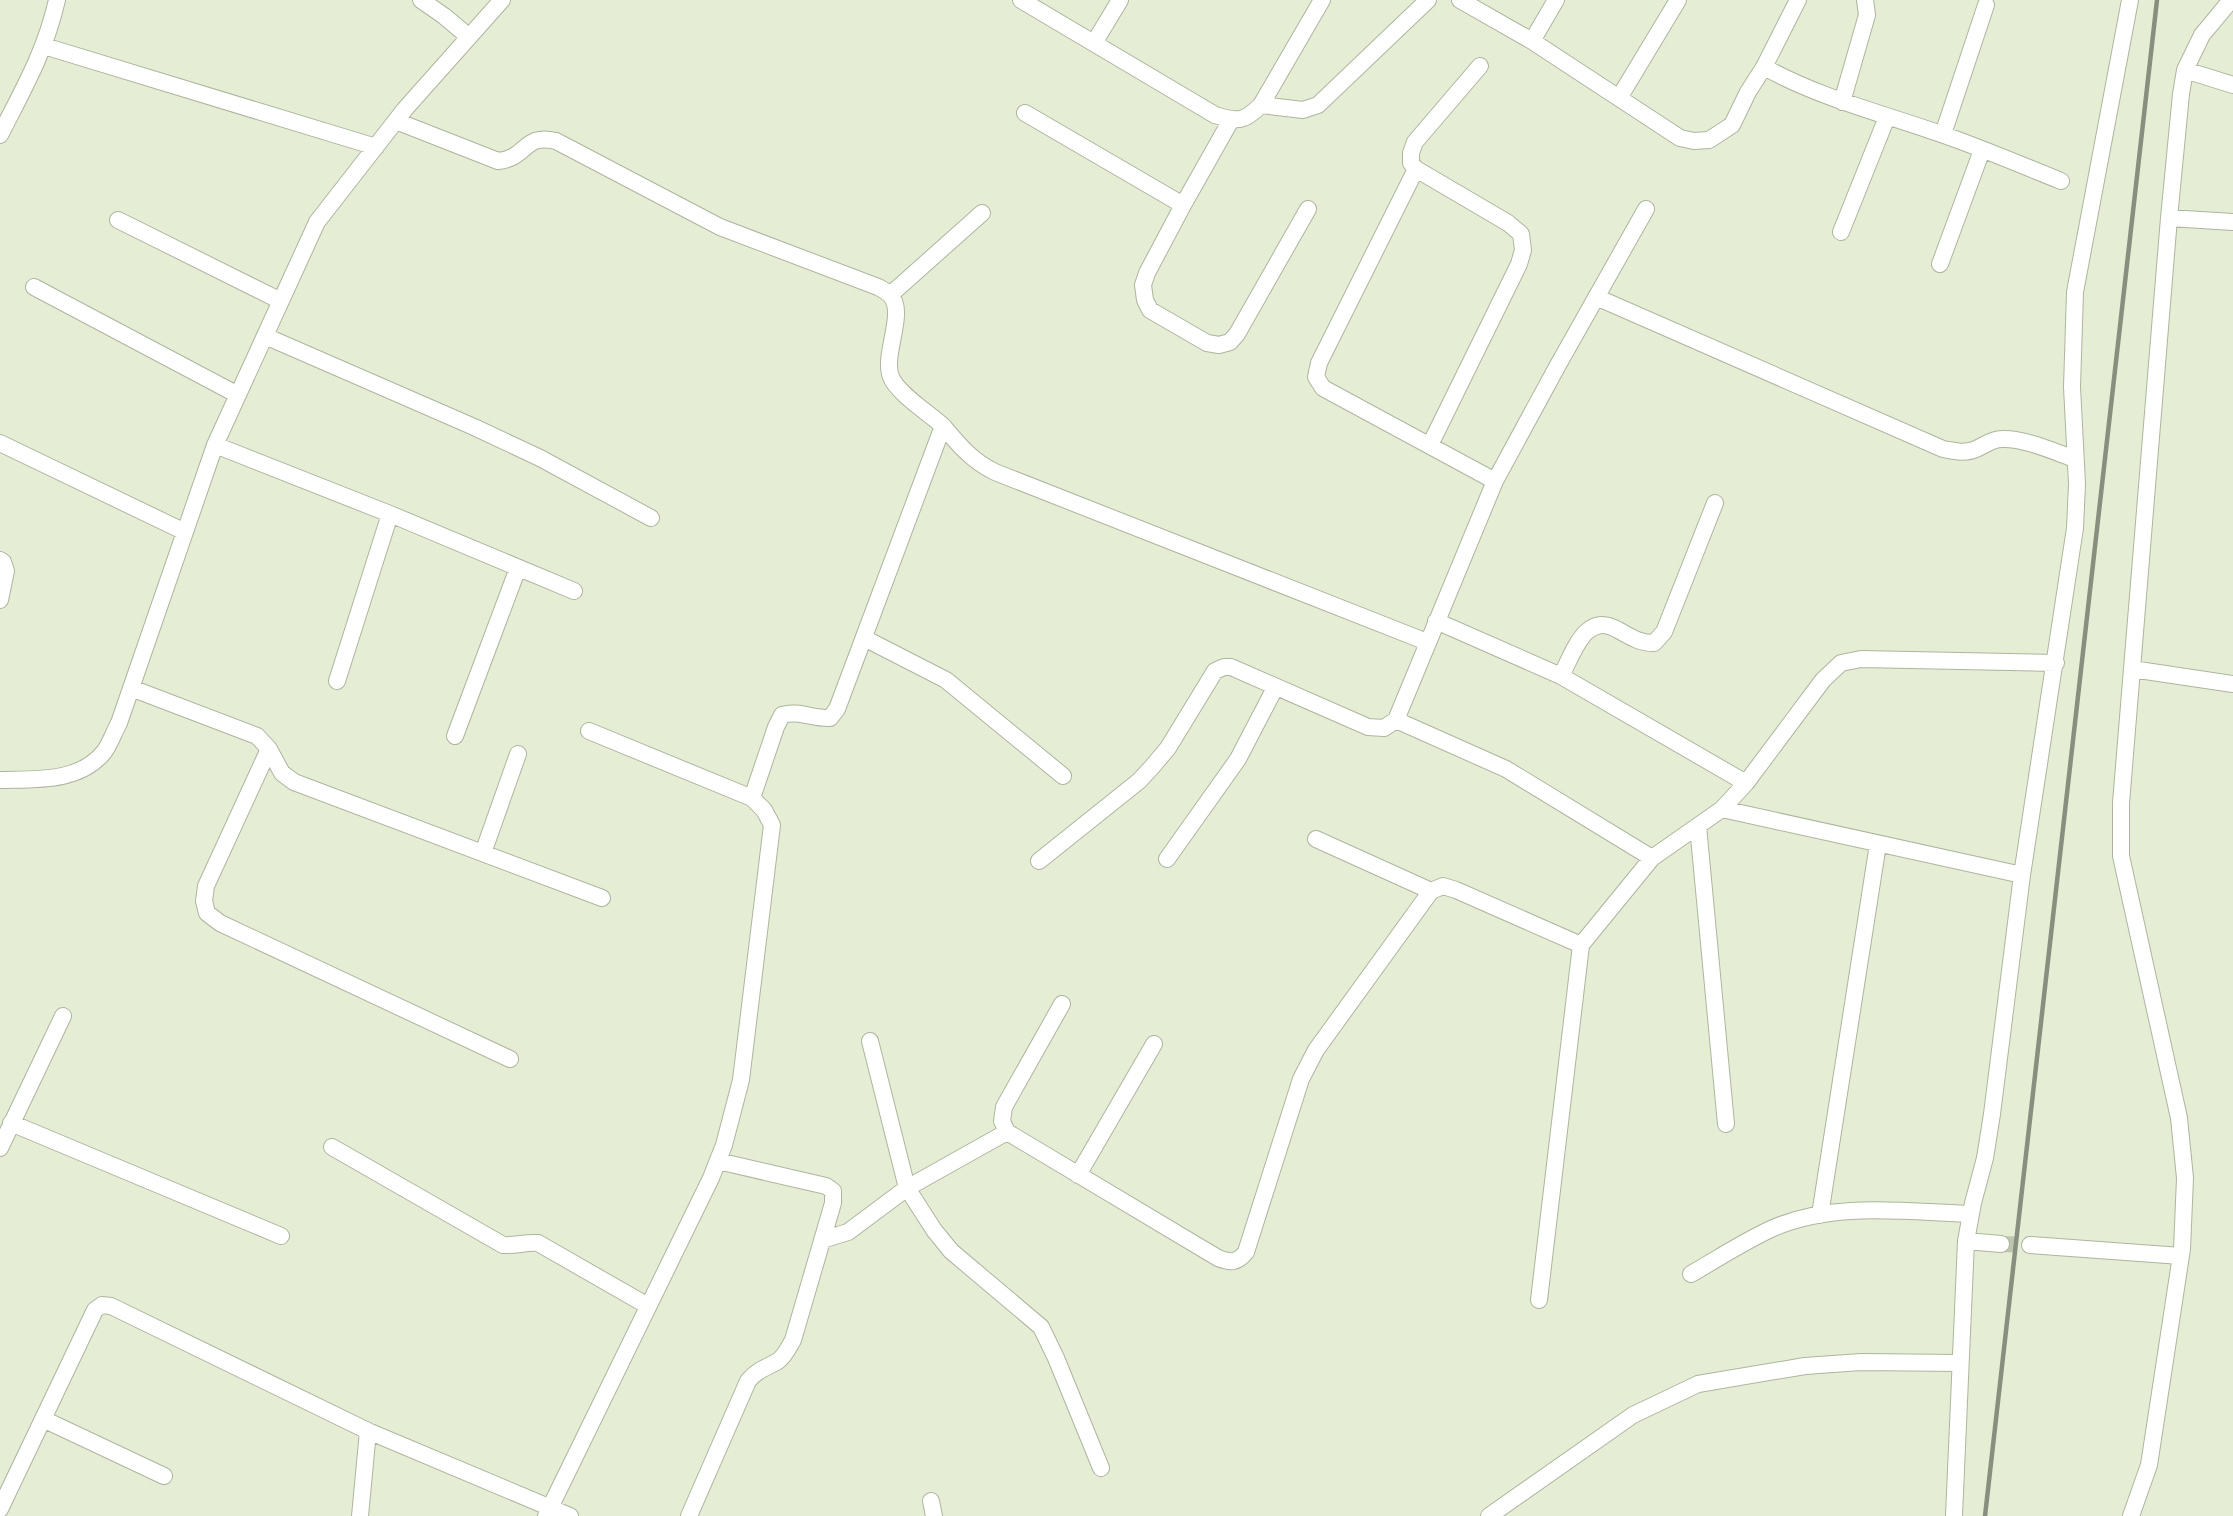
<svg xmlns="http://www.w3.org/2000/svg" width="2233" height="1516" viewBox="0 0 2233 1516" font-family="Rubik,sans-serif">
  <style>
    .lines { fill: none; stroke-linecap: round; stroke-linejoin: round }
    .minor-tunnel { stroke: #bec5b0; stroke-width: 16; stroke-dasharray: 16 8; stroke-linecap: butt }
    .minor-casing { stroke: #adb59e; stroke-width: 18 }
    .minor { stroke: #fff; stroke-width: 16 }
    .rail { stroke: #898f7e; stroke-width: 4.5 }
  </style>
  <rect width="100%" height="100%" fill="#e5edd5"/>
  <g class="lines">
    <!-- minor-tunnel -->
    <path class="minor-tunnel" d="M 2001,1244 L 2030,1245"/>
    <!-- minor casing -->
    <g class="minor-casing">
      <path id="minor" d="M 421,0 L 444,16 L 469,37
        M 1021,0 L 1215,115 C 1238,122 1244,122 1261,105
        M 1322,0 L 1261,105 L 1303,110 L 1318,105 L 1428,0
        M 1460,0 L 1532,41 L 1680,138 L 1694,141 L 1709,140 L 1732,125 L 1748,92 L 1764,67 C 1820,98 1881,113 1941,134 C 1982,148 2021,165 2061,181
        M 1532,41 L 1556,0
        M 1094,43 L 1120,0
        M 44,46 L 376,147
        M 1764,67 L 1798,0
        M 2185,70 L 2233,85
        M 1619,98 L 1678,0
        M 1842,102 L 1867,15 L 1865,0
        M 1025,113 L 1183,205 L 1231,120
        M 396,121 L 498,161 C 528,158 523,133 556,141 L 720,227 L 878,287 C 882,289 887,292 890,295 C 907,312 882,354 891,377 C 897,393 930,414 943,426
        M 1943,134 L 1986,5
        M 0,135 C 24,88 45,52 57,0
        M 1416,169 L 1319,363 L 1316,377 L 1323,388 L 1495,481
        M 1183,205 L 1147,273 L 1143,285 L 1145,300 L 1150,310 L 1207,343 L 1219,345 L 1230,342 L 1237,334 L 1308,209
        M 2169,218 L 2233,222
        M 118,220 L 281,301
        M 1841,232 L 1887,117
        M 1940,264 L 1982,150
        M 34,287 L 238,395
        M 890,295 L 982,213
        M 1596,297 L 1943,449 C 1954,451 1965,454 1976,449 C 1985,445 1992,439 2002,439 C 2024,438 2055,452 2075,459
        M 265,336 L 474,427 L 540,458 L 651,518
        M 0,443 L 185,532
        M 215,445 L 390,514 L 574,591
        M 1430,445 L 1519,264 L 1523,250 L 1521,234 L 1508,223 L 1416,169 L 1411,163 L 1411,153 L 1415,142 L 1480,66
        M 0,560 L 3,562 L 6,571 L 0,600
        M 1436,621 L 1561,676 L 1746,783
        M 864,638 L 946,680 L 1063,776
        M 2132,669 L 2233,684
        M 1561,676 C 1574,652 1585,611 1618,630 C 1631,637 1639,643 1654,643 L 1664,632 L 1715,503
        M 337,681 L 390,514
        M 131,688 L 257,736 L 269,749 L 282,773 L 294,782 L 602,898
        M 1396,720 L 1506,769 L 1652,858
        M 455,736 L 518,568
        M 269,749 L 206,886 L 204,901 L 207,913 L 220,923 L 510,1059
        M 0,780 C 35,779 79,783 104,752 C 110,744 114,732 119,723 L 215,445 L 317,222 L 405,109 L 502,0
        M 752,798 L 776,727 L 782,715 C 799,710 813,719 830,718 L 837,709 L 943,426 C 959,445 972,461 995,472 L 1427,642
        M 1722,809 L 2022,875
        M 1698,826 L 1726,1124
        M 1316,839 L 1431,891
        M 483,853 L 518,754
        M 1167,859 L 1238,759 L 1275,688
        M 1039,861 L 1139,781 L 1152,767 L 1168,748 L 1215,671 L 1224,667 L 1231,667 L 1368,727 L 1384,728 L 1396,720 L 1495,481 L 1558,365 L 1646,209
        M 870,1041 L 907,1188 L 934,1230 L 951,1251 L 1041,1327 L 1056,1358 L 1101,1468
        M 11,1123 L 281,1236
        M 1007,1132 L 1002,1121 L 1004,1107 L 1062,1004
        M 332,1147 L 503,1245 C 516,1246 525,1242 538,1243 L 648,1306
        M 0,1148 L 63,1016
        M 1078,1175 L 1154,1044
        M 1820,1215 L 1878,844
        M 822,1240 L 848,1232 L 907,1188 L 1007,1132 L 1218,1258 C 1231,1263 1237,1263 1246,1252 L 1301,1079 L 1316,1050 L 1431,891 L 1443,886 L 1456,890 L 1581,945
        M 1966,1241 L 2001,1244
        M 2030,1245 L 2181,1256
        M 1691,1274 C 1717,1259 1743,1242 1771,1229 C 1832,1201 1906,1212 1970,1214
        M 1539,1300 L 1581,945 L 1652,858 L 1722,809 L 1746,783 L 1823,680 L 1841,663 L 1861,659 L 2056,663
        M 43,1419 L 164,1476
        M 931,1501 L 934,1516
        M 0,1509 L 95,1310 L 102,1305 L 111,1306 L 368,1431 L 570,1516
        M 360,1516 L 368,1431
        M 546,1516 L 711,1178 L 724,1145 L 741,1080 L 772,825 L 764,810 L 752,798 L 589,731
        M 689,1516 L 748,1381 C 757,1370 766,1368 778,1361 C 785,1356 789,1347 793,1340 L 833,1203 L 833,1191 L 826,1186 L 718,1161
        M 1489,1516 L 1633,1415 L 1698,1384 L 1805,1366 L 1861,1362 L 1960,1363
        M 1954,1516 L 1966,1241 L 1973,1203 L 1985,1158 L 1992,1114 L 2022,875 L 2075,528 L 2077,484 L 2072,387 L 2075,292 L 2130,0
        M 2131,1516 L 2149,1465 L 2182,1249 L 2185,1178 L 2179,1118 L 2121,856 L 2121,803 L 2169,218 L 2181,94 L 2185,70 L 2202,35 L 2231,0"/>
    </g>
    <!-- minor -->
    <use href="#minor" class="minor"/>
    <!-- rail -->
    <path class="rail" d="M 1985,1516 L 2157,0"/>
  </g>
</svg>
